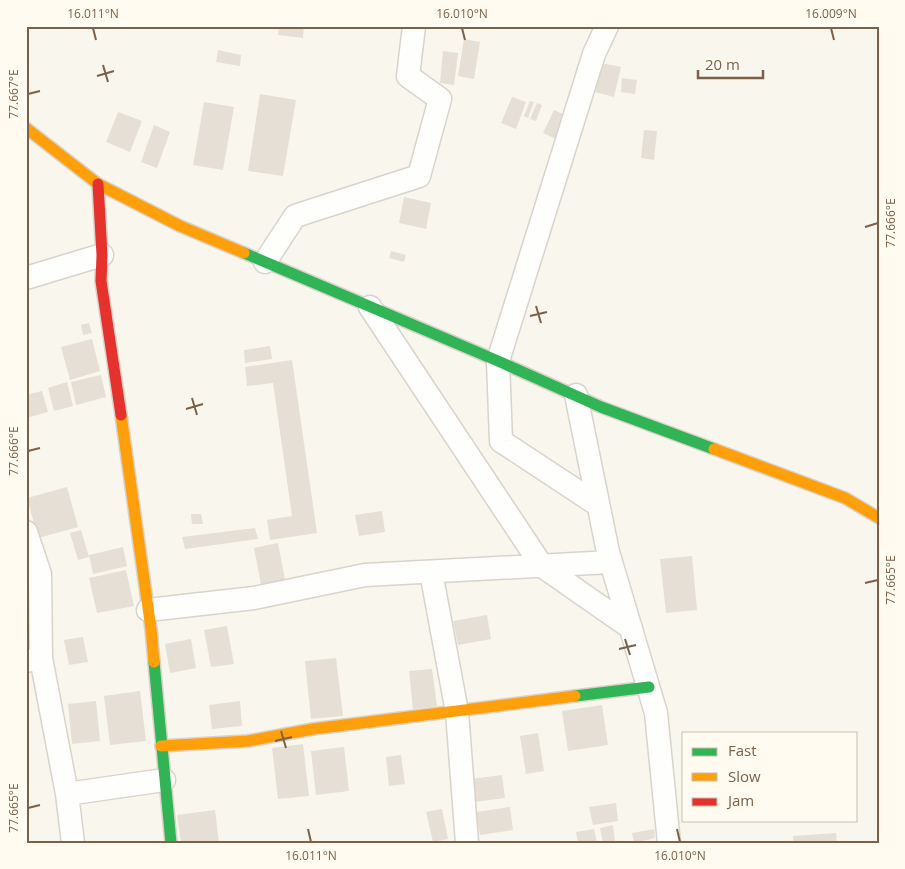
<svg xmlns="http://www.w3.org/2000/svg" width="905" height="869" viewBox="0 0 905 869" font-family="'Open Sans',sans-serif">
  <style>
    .building { fill: #e6dfd5 }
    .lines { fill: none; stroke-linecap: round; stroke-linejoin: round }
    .street-casing { stroke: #d9d3cc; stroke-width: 25 }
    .fast-casing { stroke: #d8d2c8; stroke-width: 14 }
    .slow-casing { stroke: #d8d2c8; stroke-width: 14 }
    .jam-casing { stroke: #d8d2c8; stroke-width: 14 }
    .street { stroke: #fefefc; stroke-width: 22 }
    .fast { stroke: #30b455; stroke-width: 11 }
    .slow { stroke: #ff9f0a; stroke-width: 11 }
    .jam { stroke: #e5322d; stroke-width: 11 }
    .ticks { fill: none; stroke: #7c6149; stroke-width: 2 }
    .neatline { fill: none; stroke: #7c6149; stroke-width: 2 }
    .ticks-label { font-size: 12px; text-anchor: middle; fill: #7c6149 }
  </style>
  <rect width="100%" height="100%" fill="#f9f6ee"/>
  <!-- building -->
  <path class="building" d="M 279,26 L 304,26 L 303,38 L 278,35 Z
    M 464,39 L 480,42 L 474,79 L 458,76 Z
    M 218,50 L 241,55 L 240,66 L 216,62 Z
    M 443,51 L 458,53 L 454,85 L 440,83 Z
    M 601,63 L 621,67 L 614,97 L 595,92 Z
    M 622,78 L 637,80 L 635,94 L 621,92 Z
    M 260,94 L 296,100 L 283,176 L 248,171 Z
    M 512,97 L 526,102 L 516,129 L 501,123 Z
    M 530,101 L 534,102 L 528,118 L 524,116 Z
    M 204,102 L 234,107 L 223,170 L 193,165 Z
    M 537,103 L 542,105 L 536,121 L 530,119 Z
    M 554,110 L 567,116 L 556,139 L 543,133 Z
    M 118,112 L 142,121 L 130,152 L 106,142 Z
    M 154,125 L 170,132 L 157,168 L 141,162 Z
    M 644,130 L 657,131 L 654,160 L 641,158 Z
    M 404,197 L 431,203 L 426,229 L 399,223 Z
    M 391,251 L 406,255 L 404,262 L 389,258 Z
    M 89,323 L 92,333 L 83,335 L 81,325 Z
    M 92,339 L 100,371 L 70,380 L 61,347 Z
    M 270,346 L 272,359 L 245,363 L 244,350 Z
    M 292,360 L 317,533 L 270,540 L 267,520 L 292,516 L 273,383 L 247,386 L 245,367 Z
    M 101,375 L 106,397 L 76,405 L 71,382 Z
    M 67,382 L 73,406 L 54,411 L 48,388 Z
    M 42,391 L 48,412 L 26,418 L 26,395 Z
    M 67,487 L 78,527 L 38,538 L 27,498 Z
    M 382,511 L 385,532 L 359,536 L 355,515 Z
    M 191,514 L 201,514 L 203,524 L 192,524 Z
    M 255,528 L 258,539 L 185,549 L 182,537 Z
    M 81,530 L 89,557 L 78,560 L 70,533 Z
    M 278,543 L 286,585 L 262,590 L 254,548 Z
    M 123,547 L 127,566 L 93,574 L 89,555 Z
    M 692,556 L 697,610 L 666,613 L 660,559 Z
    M 126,570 L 134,606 L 97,613 L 89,578 Z
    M 487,615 L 491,639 L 458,645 L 453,621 Z
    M 227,626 L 234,664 L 211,667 L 204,630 Z
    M 83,637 L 88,662 L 69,665 L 64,640 Z
    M 191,639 L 196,668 L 170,673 L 165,644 Z
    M 336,658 L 343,716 L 311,719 L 305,661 Z
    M 432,669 L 437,706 L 413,709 L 409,671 Z
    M 140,691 L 146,741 L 110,745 L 104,696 Z
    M 96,701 L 100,741 L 72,744 L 68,704 Z
    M 240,701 L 242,726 L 212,729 L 209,705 Z
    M 602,705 L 608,745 L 568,751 L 562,711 Z
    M 538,733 L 544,771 L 526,774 L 520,736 Z
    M 303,744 L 309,796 L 278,799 L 272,748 Z
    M 344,747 L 349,791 L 316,795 L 311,751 Z
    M 401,755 L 405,784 L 389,786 L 386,757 Z
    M 502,775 L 505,798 L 474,802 L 471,779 Z
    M 616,803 L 618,821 L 593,825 L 589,807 Z
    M 510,807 L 513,830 L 480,835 L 476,812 Z
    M 442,809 L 448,839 L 433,842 L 426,812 Z
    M 215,810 L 219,843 L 181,843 L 177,815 Z
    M 613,825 L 615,842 L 603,843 L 600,828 Z
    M 594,829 L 597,843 L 578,843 L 576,832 Z
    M 654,829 L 655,838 L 634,843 L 632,833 Z
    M 836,833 L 837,843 L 793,843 L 793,836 Z"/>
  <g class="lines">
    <!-- street casing -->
    <g class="street-casing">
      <path id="street" d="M 265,262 L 295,216 L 419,176 L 440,99 L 408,76 L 414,26
        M 26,278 L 102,255
        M 370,307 L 542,566 L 631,628
        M 576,395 L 608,552 L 656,713 L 669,843
        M 598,505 L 501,441 L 498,361 L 594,54 L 607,26
        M 26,532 L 40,574 L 41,658 L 26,661
        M 431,572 L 457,712 L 467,843
        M 148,610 L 254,598 L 365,575 L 611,562
        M 41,658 L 67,794
        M 73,843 L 67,794 L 164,780"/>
    </g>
    <!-- fast casing -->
    <g class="fast-casing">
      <path id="fast" d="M 244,253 L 498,361 L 601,407 L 714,449
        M 154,662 L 171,843
        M 575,696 L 649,687"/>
    </g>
    <!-- slow casing -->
    <g class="slow-casing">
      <path id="slow" d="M 26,128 L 98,184 L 180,226 L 244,253
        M 121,415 L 151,629 L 154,662
        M 714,449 L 845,498 L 879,518
        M 161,746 L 248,741 L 313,729 L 575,696"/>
    </g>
    <!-- jam casing -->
    <g class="jam-casing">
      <path id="jam" d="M 98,184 L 102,255 L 101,281 L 121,415"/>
    </g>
    <!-- street -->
    <use href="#street" class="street"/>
    <!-- fast -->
    <use href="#fast" class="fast"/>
    <!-- slow -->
    <use href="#slow" class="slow"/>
    <!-- jam -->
    <use href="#jam" class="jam"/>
  </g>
  <!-- ticks -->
  <path class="ticks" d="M 93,28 L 96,40M 462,28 L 465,40M 831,28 L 834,40M 103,65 L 108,82M 97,76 L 114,71M 28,94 L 40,91M 865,227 L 878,223M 536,306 L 541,323M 530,316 L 547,312M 192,398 L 197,415M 186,409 L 203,404M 28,451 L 40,448M 865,583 L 878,580M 625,639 L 630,655M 619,649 L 636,645M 281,731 L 286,748M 275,741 L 292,737M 28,808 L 40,805M 308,829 L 311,842M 677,829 L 680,842"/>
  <!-- border -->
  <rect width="905" height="869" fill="none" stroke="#fffbf1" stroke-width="55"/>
  <!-- legend -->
  <rect x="682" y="732" width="175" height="90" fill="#fffbf1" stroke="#cbbdae"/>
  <rect x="692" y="748" width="25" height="8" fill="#30b455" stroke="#cbbdae"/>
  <text x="728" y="756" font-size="15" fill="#7c6149">Fast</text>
  <rect x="692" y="773" width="25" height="8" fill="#ff9f0a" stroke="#cbbdae"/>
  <text x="728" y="782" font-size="15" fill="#7c6149">Slow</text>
  <rect x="692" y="798" width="25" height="8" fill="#e5322d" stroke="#cbbdae"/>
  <text x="728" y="806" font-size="15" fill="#7c6149">Jam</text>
  <!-- scale -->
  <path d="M698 70v8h65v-8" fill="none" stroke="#7c6149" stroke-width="2.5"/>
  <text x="705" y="70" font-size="15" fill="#7c6149" stroke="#fffbf1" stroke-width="4" paint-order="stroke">20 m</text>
  <rect x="28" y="28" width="850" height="814" class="neatline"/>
  <g class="ticks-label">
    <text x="93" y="18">16.011°N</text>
    <text x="462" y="18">16.010°N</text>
    <text x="831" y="18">16.009°N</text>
    <text transform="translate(14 94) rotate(-90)" y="4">77.667°E</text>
    <text transform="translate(891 223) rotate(-90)" y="4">77.666°E</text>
    <text transform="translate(14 451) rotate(-90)" y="4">77.666°E</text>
    <text transform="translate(891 580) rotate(-90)" y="4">77.665°E</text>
    <text transform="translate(14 808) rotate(-90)" y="4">77.665°E</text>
    <text x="311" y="860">16.011°N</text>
    <text x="680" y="860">16.010°N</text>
  </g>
</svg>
